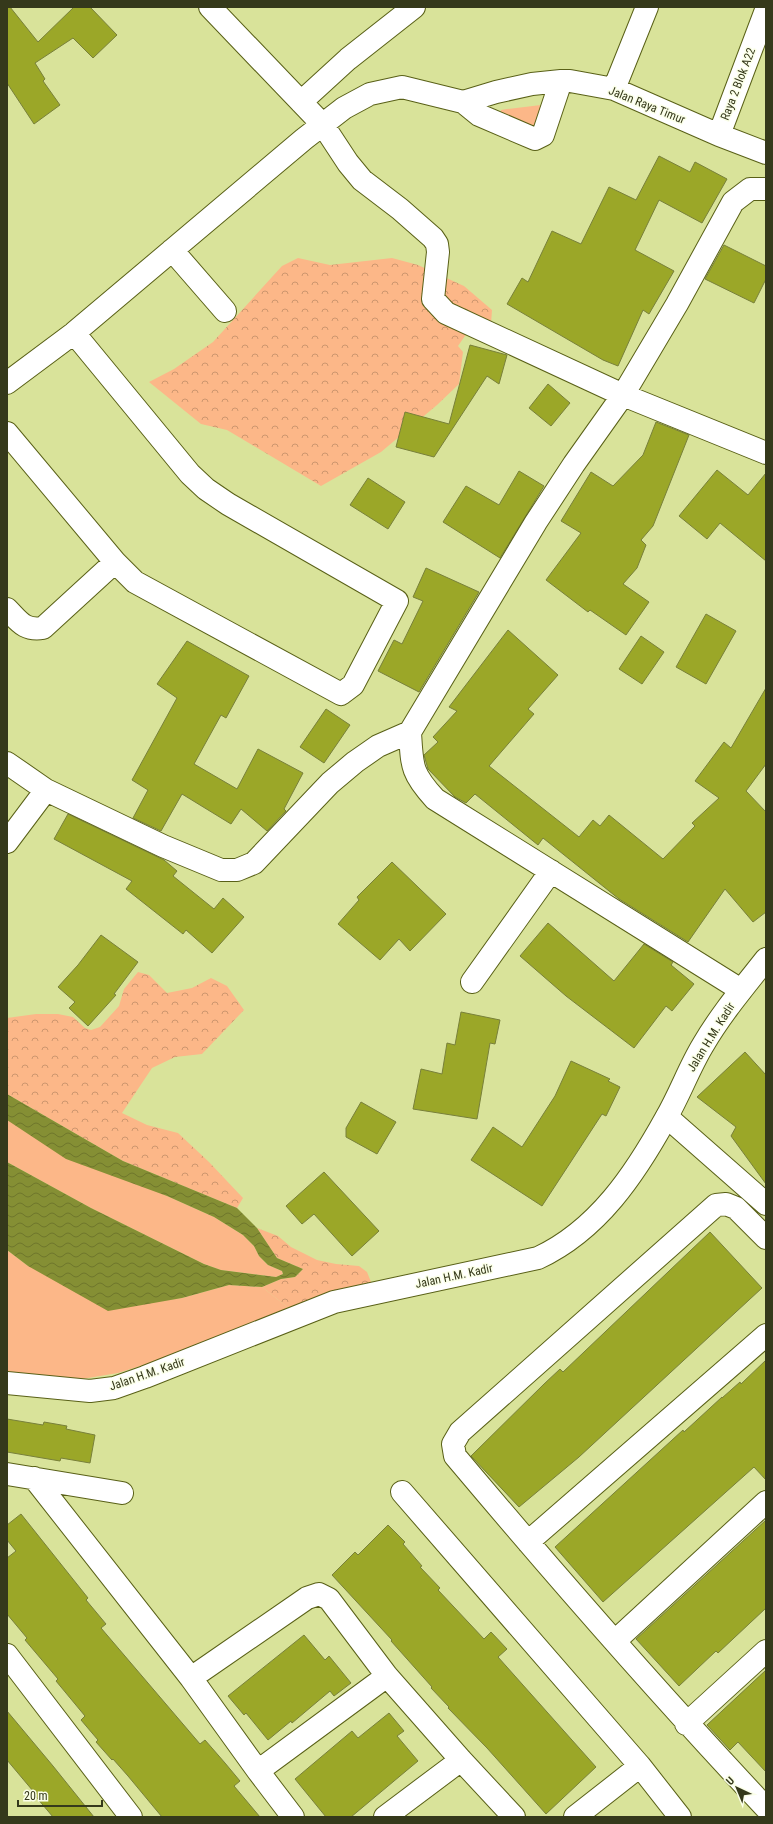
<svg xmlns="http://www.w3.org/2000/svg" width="773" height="1824" viewBox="0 0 773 1824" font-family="'Roboto Condensed',sans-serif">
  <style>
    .green { fill: #fcb788 }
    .forest { fill: url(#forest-crowns) }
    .water { fill: url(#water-waves) }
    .building { fill: #9ba728; stroke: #78803a }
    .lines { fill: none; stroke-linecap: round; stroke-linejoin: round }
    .street-casing { stroke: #596017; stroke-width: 24 }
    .secondary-casing { stroke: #596017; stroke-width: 24 }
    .street { stroke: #fff; stroke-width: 22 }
    .secondary { stroke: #fff; stroke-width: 22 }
    .labels { text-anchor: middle; stroke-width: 3; stroke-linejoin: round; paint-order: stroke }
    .street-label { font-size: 12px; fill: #35391b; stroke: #fbffe9 }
  </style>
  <defs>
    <pattern id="forest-crowns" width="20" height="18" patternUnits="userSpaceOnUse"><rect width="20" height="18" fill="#fcb788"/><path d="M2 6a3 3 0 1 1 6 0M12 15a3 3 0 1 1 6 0" fill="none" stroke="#cd966e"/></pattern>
    <pattern id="water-waves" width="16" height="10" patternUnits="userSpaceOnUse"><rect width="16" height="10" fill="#858f34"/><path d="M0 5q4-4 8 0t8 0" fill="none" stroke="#6e762b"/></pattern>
  </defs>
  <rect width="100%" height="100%" fill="#d9e39a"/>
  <!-- green -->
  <path class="green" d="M 541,105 L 536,125 L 532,128 L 502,116 L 501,112 L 501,110 L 507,109 Z
    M 7,1118 L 167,1196 L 214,1217 L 243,1235 L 254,1246 L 259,1256 L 268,1265 L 282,1271 L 283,1274 L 276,1277 L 221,1270 L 204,1264 L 91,1208 L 7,1162 Z
    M 7,1250 L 28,1266 L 152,1302 L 182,1298 L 229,1285 L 262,1287 L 291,1310 L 188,1351 L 118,1373 L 76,1380 L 7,1374 Z"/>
  <!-- forest -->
  <path class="forest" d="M 298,258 L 330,265 L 392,258 L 418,265 L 464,286 L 492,310 L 491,324 L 467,333 L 458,346 L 463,352 L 459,384 L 437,405 L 381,452 L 321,486 L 227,430 L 201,424 L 149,382 L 174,369 L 213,342 L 282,266 Z
    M 138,972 L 149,975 L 167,993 L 192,988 L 211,978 L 227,986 L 244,1010 L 202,1054 L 175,1057 L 152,1068 L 122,1113 L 147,1125 L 178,1133 L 209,1162 L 243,1198 L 237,1208 L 123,1161 L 7,1094 L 7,1018 L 36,1014 L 58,1014 L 73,1017 L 85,1028 L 91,1030 L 100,1027 L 119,1006 L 124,989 Z
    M 257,1228 L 278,1236 L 291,1247 L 317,1260 L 336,1264 L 359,1266 L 367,1272 L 371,1282 L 351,1291 L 291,1310 L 262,1287 L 281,1279 L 295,1277 L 303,1269 L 277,1258 Z"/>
  <!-- water -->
  <path class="water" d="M 7,1094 L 123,1161 L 237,1208 L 257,1228 L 277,1258 L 303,1269 L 295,1277 L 281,1279 L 262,1287 L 229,1285 L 182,1298 L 108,1311 L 28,1266 L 7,1250 L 7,1162 L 91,1208 L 204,1264 L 221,1270 L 276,1277 L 283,1274 L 282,1271 L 268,1265 L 259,1256 L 254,1246 L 243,1235 L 214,1217 L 167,1196 L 66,1159 L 7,1120 Z"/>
  <!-- building -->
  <path class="building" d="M 7,7 L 10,7 L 38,42 L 74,7 L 90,7 L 117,35 L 93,58 L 73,38 L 35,63 L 45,79 L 43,81 L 60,105 L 34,124 L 7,83 Z
    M 659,156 L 690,172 L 695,162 L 727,179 L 702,223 L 659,200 L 635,250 L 674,271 L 649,314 L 643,310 L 618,366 L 603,360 L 507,304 L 522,278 L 528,282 L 552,231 L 581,244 L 609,187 L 636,200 Z
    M 724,245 L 766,266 L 766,279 L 754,303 L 705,279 Z
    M 470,345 L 507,355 L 499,384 L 487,376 L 434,457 L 396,447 L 405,412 L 449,424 Z
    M 548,384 L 570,403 L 551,426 L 529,408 Z
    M 656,422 L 689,435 L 653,526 L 641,540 L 646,545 L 637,568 L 623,584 L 649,602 L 626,635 L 590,610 L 588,612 L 546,580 L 581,533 L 561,521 L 591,472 L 613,486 L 643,455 Z
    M 717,470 L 748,495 L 766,473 L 766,561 L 720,523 L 707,539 L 679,516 Z
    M 519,471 L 544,486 L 500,558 L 443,522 L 466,486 L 499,505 Z
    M 368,478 L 405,502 L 388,529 L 350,505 Z
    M 426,568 L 479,592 L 419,692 L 378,671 L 394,640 L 402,644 L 423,601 L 413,597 Z
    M 706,614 L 736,631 L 706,684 L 676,667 Z
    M 508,630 L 558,675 L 528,709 L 534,714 L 489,766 L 579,837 L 593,820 L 600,826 L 609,815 L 663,859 L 695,826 L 692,823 L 719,798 L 695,781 L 724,742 L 731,748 L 766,688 L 766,764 L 746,791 L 766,812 L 766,912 L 753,922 L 725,889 L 688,942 L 619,899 L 543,838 L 538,845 L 475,794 L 466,803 L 455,797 L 428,769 L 424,755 L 438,742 L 433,737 L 457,711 L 449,707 Z
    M 641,636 L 664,652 L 642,684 L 619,669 Z
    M 187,641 L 249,676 L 226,718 L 221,715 L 194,764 L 237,789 L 258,749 L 303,773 L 284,809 L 286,811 L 267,831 L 241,809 L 231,824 L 182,794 L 161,831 L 133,818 L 148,790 L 132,780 L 177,698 L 157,684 Z
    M 326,709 L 350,725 L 324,763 L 300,747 Z
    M 68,814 L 164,860 L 177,871 L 173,876 L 214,909 L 223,898 L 244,917 L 212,953 L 186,930 L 183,934 L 126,889 L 132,881 L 54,839 Z
    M 392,862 L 446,914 L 410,951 L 399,939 L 380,960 L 338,924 L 359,900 L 357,897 Z
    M 548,923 L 614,981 L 644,944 L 673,962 L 671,965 L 694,984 L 672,1011 L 666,1006 L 634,1048 L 566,996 L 520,956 Z
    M 101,935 L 138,962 L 114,994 L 116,995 L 88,1026 L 69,1008 L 75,1002 L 58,987 L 78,965 Z
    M 461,1012 L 500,1020 L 495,1044 L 490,1043 L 477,1119 L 413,1109 L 421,1069 L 442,1074 L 447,1043 L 455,1045 Z
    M 745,1052 L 766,1075 L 766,1184 L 731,1136 L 736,1127 L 697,1097 Z
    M 571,1061 L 610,1079 L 608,1081 L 620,1087 L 606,1116 L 602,1114 L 542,1206 L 471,1160 L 493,1127 L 522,1147 L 555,1096 Z
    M 361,1102 L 396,1122 L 377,1154 L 346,1137 L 346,1128 Z
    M 324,1172 L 379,1231 L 352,1256 L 314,1214 L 302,1224 L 286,1206 Z
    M 710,1232 L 762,1288 L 579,1457 L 519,1507 L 471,1456 L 544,1384 L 560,1369 L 563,1372 Z
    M 766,1360 L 766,1480 L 754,1467 L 603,1602 L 555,1547 L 683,1430 L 684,1432 L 722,1397 L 722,1398 L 740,1382 L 741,1384 Z
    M 7,1419 L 43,1425 L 44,1422 L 67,1426 L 66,1429 L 95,1435 L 90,1463 L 61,1458 L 60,1461 L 7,1452 Z
    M 21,1514 L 88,1598 L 86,1600 L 106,1624 L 101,1628 L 200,1744 L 205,1740 L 225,1763 L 240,1781 L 234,1786 L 260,1817 L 162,1817 L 128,1776 L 113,1759 L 112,1760 L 96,1742 L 98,1740 L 81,1720 L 85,1716 L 56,1681 L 58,1679 L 25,1640 L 27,1638 L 7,1614 L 7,1558 L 16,1551 L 7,1540 L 7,1525 Z
    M 766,1520 L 766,1608 L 718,1653 L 716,1651 L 679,1686 L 636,1639 Z
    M 388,1525 L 405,1542 L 403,1544 L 422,1566 L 420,1567 L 440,1588 L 438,1590 L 484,1639 L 491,1632 L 507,1649 L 498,1657 L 596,1767 L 546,1814 L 487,1748 L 448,1708 L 449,1707 L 431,1688 L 432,1687 L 391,1641 L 392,1640 L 332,1575 L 355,1552 L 358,1555 Z
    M 304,1635 L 325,1660 L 329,1656 L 351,1683 L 334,1696 L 330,1691 L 292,1723 L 291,1721 L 268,1740 L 246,1713 L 244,1715 L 228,1696 Z
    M 766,1670 L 766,1772 L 738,1742 L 730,1750 L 707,1725 Z
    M 7,1711 L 53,1766 L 94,1817 L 53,1817 L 32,1792 L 33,1791 L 7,1760 Z
    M 389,1713 L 404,1731 L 397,1736 L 418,1761 L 351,1817 L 326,1817 L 295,1779 L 352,1731 L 358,1738 Z"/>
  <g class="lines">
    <!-- street casing -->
    <g class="street-casing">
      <path id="street" d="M 210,7 L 323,125 L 348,163 L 362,180 L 400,209 L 433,238 L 437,244 L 438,252 L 433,299 L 446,313 L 623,395 L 766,453
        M 614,89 L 647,7
        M 301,102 L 348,59 L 414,7
        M 463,102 L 479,115 L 535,139 L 543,135 L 561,81
        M 719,135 L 766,10
        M 172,250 L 225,311
        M 7,383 L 74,333 L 304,139 L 344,108 L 370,94 L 402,87 L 463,102 L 496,92 L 532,84 L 561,81 L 570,81 L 614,89 L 719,135 L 766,153
        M 7,433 L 115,562 L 135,582 L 341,694 L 353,685 L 397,601 L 228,504 L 206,489 L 190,474 L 74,333
        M 7,609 C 19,621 24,631 43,628 L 115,562
        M 7,763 L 46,790 L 163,846 L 221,870 L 237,870 L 254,863 L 330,783 L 355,762 L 378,746 L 410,732
        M 7,842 L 46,790
        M 472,982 L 551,871
        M 741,990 L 435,799 C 411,773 412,766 410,732 L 536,522 L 574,464 L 623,395 L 677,304 L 733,202 L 750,189 L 766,189
        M 667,1117 L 766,1204
        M 766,1238 L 736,1208 L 726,1204 L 716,1205 L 460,1432 L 453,1444 L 455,1456 C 556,1576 659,1694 766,1808
        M 7,1474 L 122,1493
        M 34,1478 L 191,1678 L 258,1771 L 293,1817
        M 402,1492 L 640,1766 L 680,1817
        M 528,1542 L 766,1335
        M 615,1641 L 766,1502
        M 7,1655 L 131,1817
        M 191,1678 L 307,1598 L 319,1594 L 329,1599 L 387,1676 L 461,1760 L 514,1817
        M 686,1724 L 766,1651
        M 258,1771 L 387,1676
        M 385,1817 L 461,1760
        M 575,1817 L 640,1766"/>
    </g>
    <!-- secondary casing -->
    <g class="secondary-casing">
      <path id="secondary" d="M 7,1383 L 90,1391 L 114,1388 L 145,1377 L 334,1302 L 538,1258 C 598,1230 635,1174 666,1118 C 680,1094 689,1068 703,1045 C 721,1014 744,987 766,959"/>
    </g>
    <!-- street -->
    <use href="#street" class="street"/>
    <!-- secondary -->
    <use href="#secondary" class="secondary"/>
  </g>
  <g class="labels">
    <!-- street labels -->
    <g class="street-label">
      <text transform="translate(738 84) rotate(-69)" y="4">Raya 2 Blok A22</text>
      <text transform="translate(647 105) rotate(22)" y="4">Jalan Raya Timur</text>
      <text transform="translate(711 1037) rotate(-58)" y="4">Jalan H.M. Kadir</text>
      <text transform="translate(454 1276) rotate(-12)" y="4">Jalan H.M. Kadir</text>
      <text transform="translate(147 1374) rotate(-19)" y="4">Jalan H.M. Kadir</text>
    </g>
  </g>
  <!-- border -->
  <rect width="773" height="1824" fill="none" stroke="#35391b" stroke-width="16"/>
  <!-- north arrow -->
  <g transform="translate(737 1788) rotate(316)" stroke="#fbffe9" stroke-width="3" paint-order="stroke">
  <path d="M0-3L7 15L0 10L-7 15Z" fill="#35391b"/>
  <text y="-6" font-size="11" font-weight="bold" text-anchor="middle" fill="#35391b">U</text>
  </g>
  <!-- scale -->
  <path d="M18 1800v6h84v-6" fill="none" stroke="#35391b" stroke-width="2"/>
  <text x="24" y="1800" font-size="12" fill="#35391b" stroke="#fbffe9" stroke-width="3" paint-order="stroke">20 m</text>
</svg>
